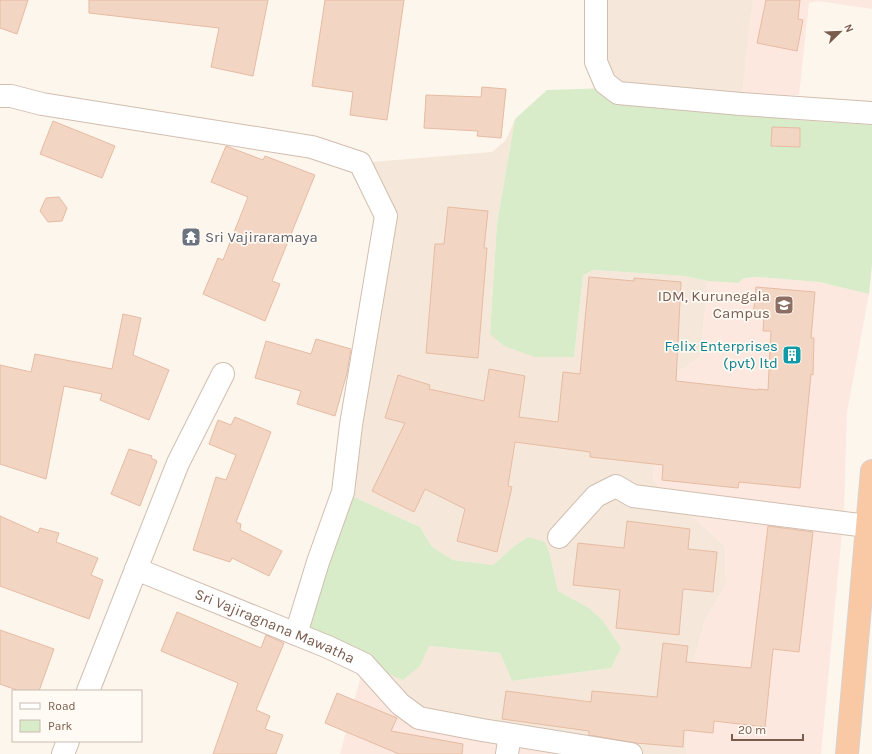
<svg xmlns="http://www.w3.org/2000/svg" width="872" height="754" viewBox="0 0 872 754" font-family="Karla,sans-serif">
  <style>
    .residential { fill: #f5e8da }
    .commercial { fill: #fde8e0 }
    .green { fill: #d8ecc9 }
    .building { fill: #f3d5c3; stroke: #e6bba3 }
    .lines { fill: none; stroke-linecap: round; stroke-linejoin: round }
    .minor-casing { stroke: #d1beb0; stroke-width: 24 }
    .trunk-casing { stroke: #dad1cd; stroke-width: 24 }
    .minor { stroke: #fff; stroke-width: 22 }
    .trunk { stroke: #f9c8a4; stroke-width: 22 }
    .labels { text-anchor: middle; stroke-width: 3.5; stroke-linejoin: round; paint-order: stroke }
    .worship-label { font-size: 15px; fill: #5b616d; stroke: #fffaf3; text-anchor: start }
    .education-label { font-size: 15px; fill: #785e54; stroke: #fffaf3; text-anchor: end }
    .culture-label { font-size: 15px; fill: #0d838f; stroke: #fffaf3; text-anchor: end }
    .street-label { font-size: 15px; fill: #7a5c4d; stroke: #fffaf3 }
  </style>
  <rect width="100%" height="100%" fill="#fdf6ec"/>
  <!-- residential -->
  <path class="residential" d="M 589,0 L 753,0 L 742,96 L 609,88 Z
    M 515,119 L 497,223 L 490,333 L 504,346 L 574,357 L 583,275 L 594,270 L 685,276 L 708,281 L 700,357 L 678,372 L 663,376 L 653,479 L 663,494 L 688,512 L 725,546 L 726,585 L 705,620 L 690,674 L 686,754 L 631,754 L 419,718 L 364,664 L 420,666 L 428,646 L 500,653 L 512,681 L 611,668 L 589,608 L 558,591 L 550,555 L 513,547 L 493,565 L 453,560 L 432,547 L 420,527 L 343,492 L 386,216 L 360,163 L 492,152 L 506,140 Z"/>
  <!-- commercial -->
  <path class="commercial" d="M 753,0 L 872,0 L 872,9 L 818,1 L 809,3 L 799,95 L 742,96 Z
    M 758,277 L 819,282 L 869,294 L 847,412 L 844,511 L 821,754 L 686,754 L 690,674 L 705,620 L 726,585 L 725,546 L 688,512 L 663,494 L 653,479 L 663,376 L 678,372 L 700,357 L 708,281 L 738,283 L 744,278 Z
    M 364,664 L 400,704 L 631,754 L 340,754 Z"/>
  <!-- green -->
  <path class="green" d="M 609,88 L 742,96 L 783,119 L 872,125 L 872,265 L 869,294 L 819,282 L 758,277 L 744,278 L 738,283 L 708,281 L 685,276 L 594,270 L 583,275 L 574,357 L 535,357 L 504,346 L 490,334 L 497,223 L 515,119 L 547,90 Z
    M 343,492 L 420,527 L 432,547 L 453,560 L 493,565 L 513,547 L 528,537 L 545,542 L 550,555 L 558,591 L 589,608 L 603,621 L 621,648 L 611,668 L 512,681 L 500,653 L 429,646 L 420,666 L 403,680 L 364,664 L 296,634 Z"/>
  <!-- building -->
  <path class="building" d="M 0,0 L 28,0 L 17,34 L 0,28 Z
    M 89,0 L 268,0 L 253,76 L 211,67 L 219,28 L 89,13 Z
    M 325,0 L 404,0 L 387,120 L 350,115 L 353,92 L 312,86 Z
    M 766,0 L 800,0 L 798,19 L 803,20 L 797,51 L 757,43 Z
    M 482,87 L 506,89 L 501,138 L 477,136 L 478,131 L 424,128 L 426,95 L 481,97 Z
    M 53,121 L 115,146 L 102,178 L 40,154 Z
    M 772,127 L 800,128 L 800,147 L 771,146 Z
    M 226,146 L 263,160 L 265,156 L 315,175 L 272,281 L 280,284 L 265,321 L 203,294 L 218,258 L 223,260 L 248,197 L 211,182 Z
    M 59,197 L 67,208 L 62,221 L 48,222 L 40,211 L 46,198 Z
    M 448,207 L 488,211 L 484,248 L 487,248 L 478,358 L 426,353 L 435,244 L 444,244 Z
    M 589,277 L 634,281 L 634,278 L 681,282 L 676,381 L 758,390 L 758,389 L 768,390 L 771,331 L 763,331 L 764,318 L 753,317 L 756,287 L 815,292 L 811,338 L 814,338 L 813,375 L 811,374 L 800,488 L 739,482 L 738,488 L 662,480 L 663,465 L 590,457 L 590,452 L 515,442 L 508,486 L 512,487 L 497,552 L 457,541 L 465,509 L 425,489 L 414,512 L 372,491 L 405,423 L 385,418 L 398,375 L 430,385 L 429,389 L 484,401 L 489,369 L 525,376 L 519,417 L 558,422 L 563,372 L 580,374 Z
    M 123,314 L 141,318 L 133,355 L 169,370 L 149,420 L 100,400 L 102,394 L 64,386 L 46,479 L 0,464 L 0,365 L 31,372 L 35,354 L 112,369 Z
    M 316,339 L 351,349 L 347,373 L 335,416 L 297,404 L 301,391 L 255,378 L 266,341 L 311,354 Z
    M 235,417 L 271,432 L 236,522 L 241,524 L 240,530 L 282,551 L 269,576 L 232,558 L 230,562 L 193,550 L 216,477 L 226,480 L 236,455 L 209,444 L 218,420 L 231,425 Z
    M 129,449 L 152,456 L 151,458 L 157,461 L 140,506 L 111,494 Z
    M 0,516 L 38,533 L 40,528 L 59,533 L 56,542 L 98,558 L 91,575 L 103,580 L 89,619 L 0,586 Z
    M 627,521 L 690,529 L 688,549 L 717,552 L 713,592 L 683,589 L 679,635 L 616,628 L 620,590 L 573,585 L 578,543 L 624,548 Z
    M 768,526 L 813,532 L 799,652 L 773,649 L 765,727 L 714,721 L 713,733 L 684,730 L 683,747 L 636,743 L 589,735 L 589,731 L 502,719 L 506,691 L 591,702 L 592,691 L 657,697 L 663,643 L 688,646 L 686,662 L 751,668 Z
    M 177,612 L 261,648 L 266,635 L 284,643 L 256,710 L 270,716 L 265,729 L 283,735 L 276,754 L 213,754 L 238,683 L 161,651 Z
    M 0,630 L 54,649 L 39,691 L 19,691 L 0,684 Z
    M 337,693 L 397,718 L 391,731 L 463,744 L 462,754 L 399,754 L 325,723 Z"/>
  <g class="lines">
    <!-- minor casing -->
    <g class="minor-casing">
      <g id="minor">
        <path d="M 596,0 L 596,62 L 605,83 L 618,93 L 741,104 L 872,113"/>
        <path d="M 0,96 L 11,96 L 42,104 L 312,147 L 360,163 L 386,216 L 351,425 L 343,492 L 318,562 L 296,634"/>
        <path d="M 559,537 L 596,496 L 616,486 L 633,496 L 867,526"/>
        <path id="s1" d="M 136,569 L 328,647 L 364,664 L 400,704 L 419,718 L 482,730 L 631,754"/>
        <path d="M 88,691 L 178,463 L 223,374"/>
        <path d="M 63,754 L 68,741"/>
        <path d="M 507,754 L 510,735"/>
      </g>
    </g>
    <!-- trunk casing -->
    <g class="trunk-casing">
      <path id="trunk" d="M 847,754 L 872,471"/>
    </g>
    <!-- minor -->
    <use href="#minor" class="minor"/>
    <!-- trunk -->
    <use href="#trunk" class="trunk"/>
  </g>
  <!-- icons -->
  <defs>
    <g id="temple-square" transform="scale(1)"><rect x="-9" y="-9" width="18" height="18" rx="4" fill="#6b7280" stroke="#fffaf3"/><path d="M0-6L5-2H3V0L6.5 2.5H4V6H1.5V3h-3V6H-4V2.5H-6.5L-3 0V-2H-5Z" fill="#fff"/></g>
    <g id="university-square" transform="scale(1)"><rect x="-9" y="-9" width="18" height="18" rx="4" fill="#8d6e63" stroke="#fffaf3"/><path d="M0-5L7-2L0 1L-7-2ZM-4 1L0 2.5L4 1V4Q0 6-4 4Z" fill="#fff"/></g>
    <g id="building-square" transform="scale(1)"><rect x="-9" y="-9" width="18" height="18" rx="4" fill="#0f9aa8" stroke="#fffaf3"/><path d="M-4-6H4V6H1V3H-1V6H-4ZM-2.5-4.3h1.7v1.8h-1.7ZM.8-4.3h1.7v1.8H.8ZM-2.5-1h1.7V.8h-1.7ZM.8-1h1.7V.8H.8Z" fill="#fff"/></g>
  </defs>
  <g fill-rule="evenodd">
    <use href="#temple-square" x="191" y="237"/>
    <use href="#university-square" x="784" y="305"/>
    <use href="#building-square" x="792" y="355"/>
  </g>
  <g class="labels">
    <!-- worship labels -->
    <g class="worship-label">
      <text x="205" y="242">Sri Vajiraramaya</text>
    </g>
    <!-- education labels -->
    <g class="education-label">
      <text x="770" y="301">IDM, Kurunegala<tspan x="770" dy="17">Campus</tspan></text>
    </g>
    <!-- culture labels -->
    <g class="culture-label">
      <text x="778" y="351">Felix Enterprises<tspan x="778" dy="17">(pvt) ltd</tspan></text>
    </g>
    <!-- street labels -->
    <g class="street-label">
      <text dy="5" stroke="none"><textPath href="#s1" startOffset="150">Sri Vajiragnana Mawatha</textPath></text>
    </g>
  </g>
  <!-- legend -->
  <rect x="12" y="690" width="130" height="52" fill="#fffaf3" stroke="#cabbb1"/>
  <rect x="20" y="703" width="20" height="6" fill="#ffffff" stroke="#cabbb1"/>
  <text x="48" y="710" font-size="12" fill="#7a5c4d">Road</text>
  <rect x="20" y="720" width="20" height="12" fill="#d8ecc9" stroke="#cabbb1"/>
  <text x="48" y="730" font-size="12" fill="#7a5c4d">Park</text>
  <!-- north arrow -->
  <g transform="translate(840 32) rotate(67)" stroke="#fffaf3" stroke-width="3" paint-order="stroke">
  <path d="M0-3L7 15L0 10L-7 15Z" fill="#7a5c4d"/>
  <text y="-6" font-size="11" font-weight="bold" text-anchor="middle" fill="#7a5c4d">N</text>
  </g>
  <!-- scale -->
  <path d="M732 734v6h71v-6" fill="none" stroke="#7a5c4d" stroke-width="2"/>
  <text x="738" y="734" font-size="12" fill="#7a5c4d" stroke="#fffaf3" stroke-width="3" paint-order="stroke">20 m</text>
</svg>
